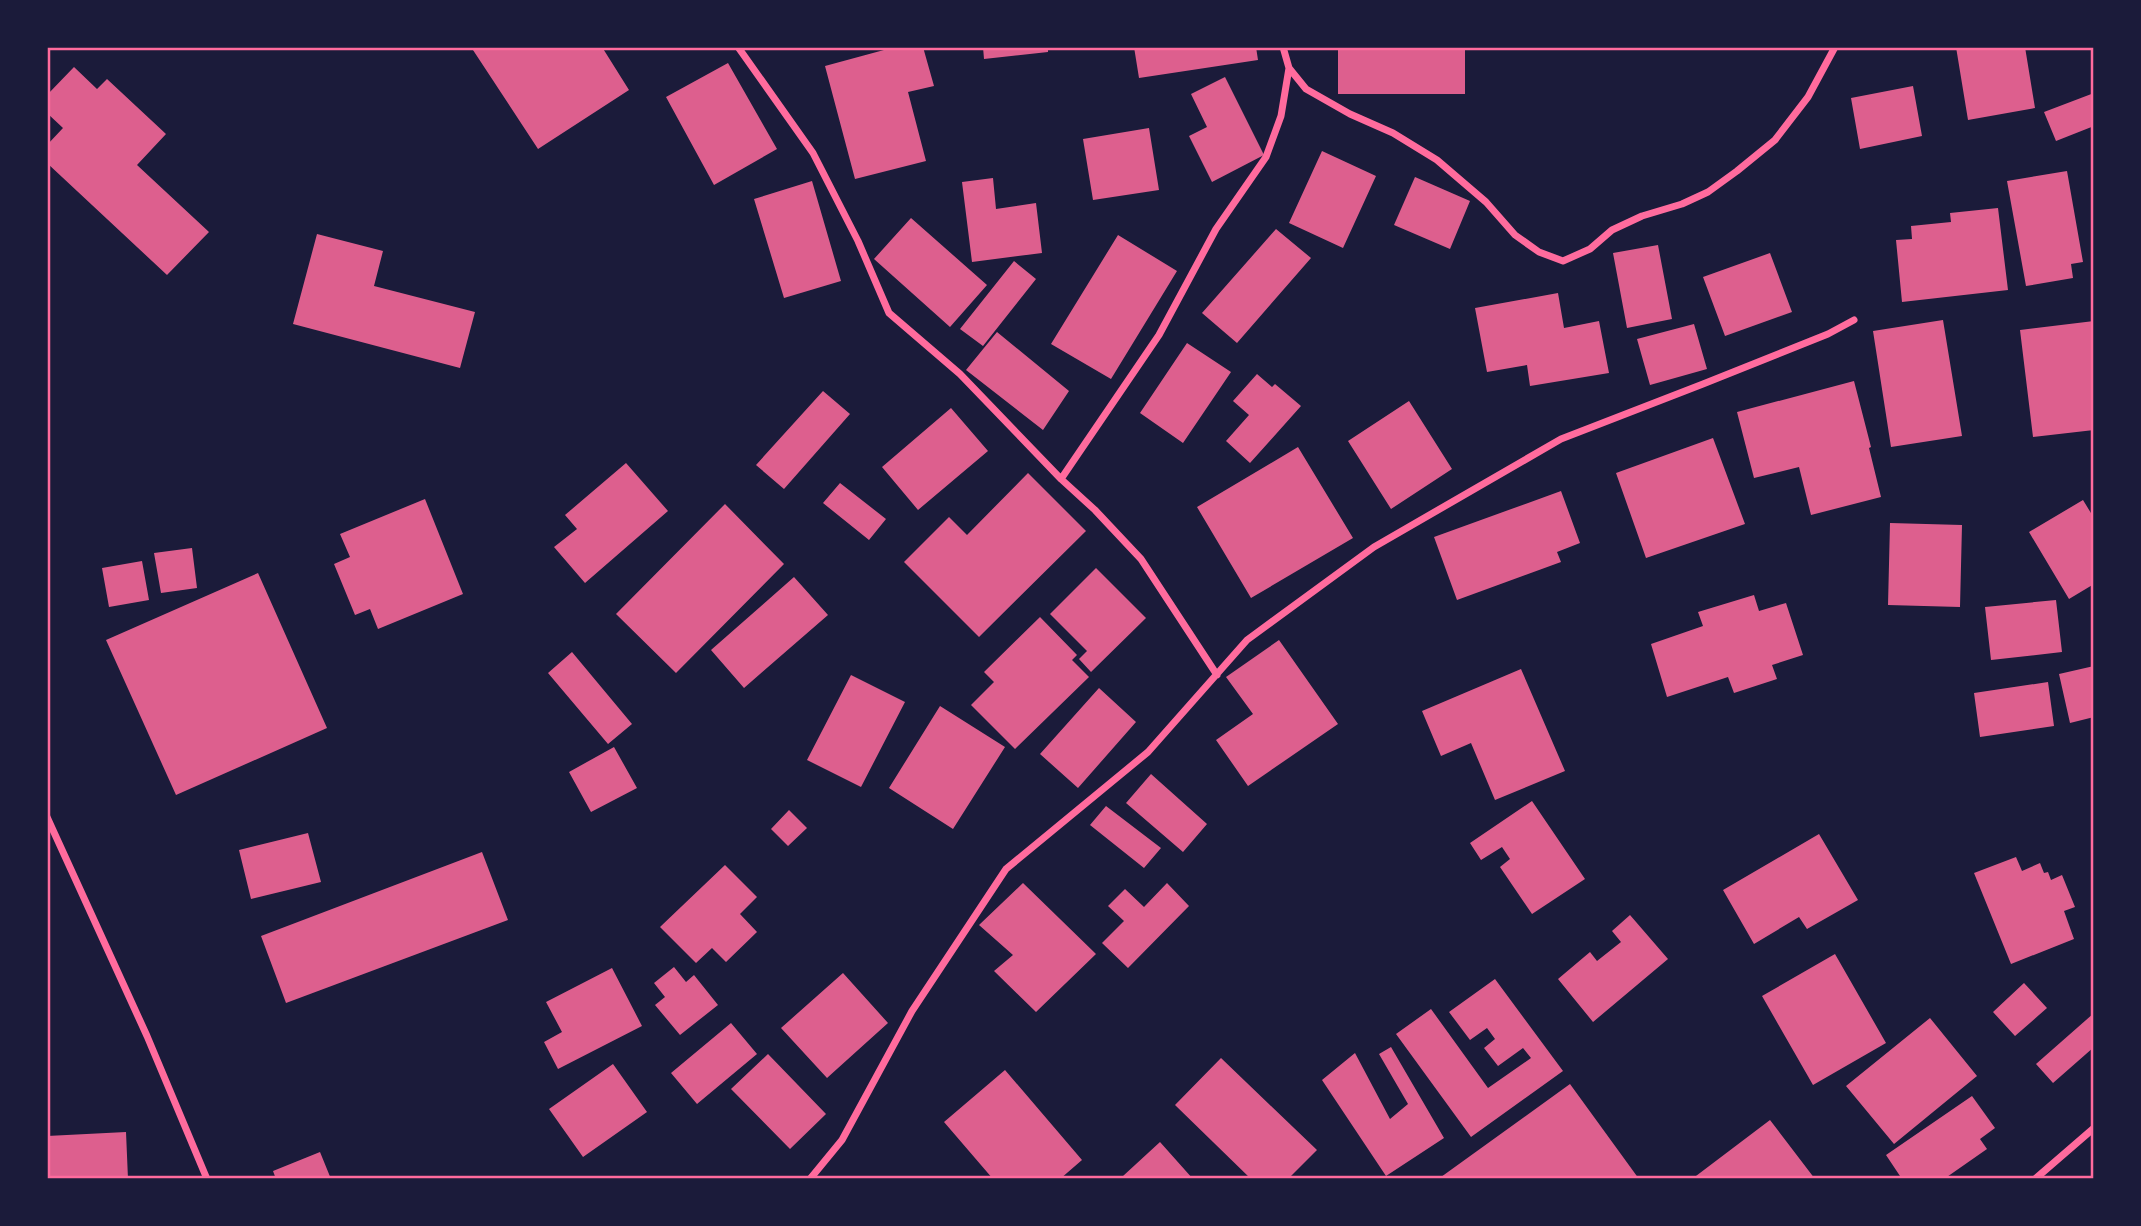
<svg xmlns="http://www.w3.org/2000/svg" width="2141" height="1226" viewBox="0 0 2141 1226" font-family="Inter,sans-serif">
  <style>
    .building { fill: #dd5f8e }
    .lines { fill: none; stroke-linecap: round; stroke-linejoin: round }
    .minor { stroke: #ff6b9d; stroke-width: 7 }
    .neatline { fill: none; stroke: #ff6b9d; stroke-width: 2.5 }
  </style>
  <rect width="100%" height="100%" fill="#1b1b3a"/>
  <!-- building -->
  <path class="building" d="M 471,47 L 602,47 L 629,90 L 538,149 Z
    M 895,47 L 923,47 L 934,86 L 908,92 L 926,161 L 855,179 L 825,66 Z
    M 983,47 L 1048,47 L 1048,52 L 984,59 Z
    M 1134,47 L 1256,47 L 1258,60 L 1139,78 Z
    M 1338,47 L 1465,47 L 1465,94 L 1338,94 Z
    M 1956,47 L 2025,47 L 2035,108 L 1968,120 Z
    M 728,63 L 777,149 L 714,185 L 666,97 Z
    M 74,67 L 97,89 L 107,79 L 166,134 L 137,165 L 209,232 L 167,275 L 47,163 L 47,145 L 63,128 L 47,113 L 47,95 Z
    M 1225,77 L 1264,155 L 1212,182 L 1189,136 L 1207,127 L 1191,94 Z
    M 1913,86 L 1922,136 L 1860,149 L 1851,98 Z
    M 2094,93 L 2094,126 L 2056,141 L 2044,112 Z
    M 1149,128 L 1159,190 L 1093,200 L 1083,139 Z
    M 1322,151 L 1376,176 L 1343,248 L 1289,223 Z
    M 2067,171 L 2083,262 L 2071,264 L 2073,278 L 2026,286 L 2007,181 Z
    M 1415,177 L 1470,201 L 1450,249 L 1394,225 Z
    M 993,178 L 996,209 L 1036,203 L 1042,253 L 972,262 L 962,182 Z
    M 812,181 L 841,281 L 784,298 L 754,199 Z
    M 1998,208 L 2008,290 L 1902,302 L 1896,240 L 1912,239 L 1911,226 L 1951,222 L 1950,213 Z
    M 911,218 L 987,285 L 950,327 L 874,259 Z
    M 1276,229 L 1311,258 L 1237,343 L 1202,313 Z
    M 317,234 L 383,251 L 374,286 L 475,312 L 460,368 L 293,324 Z
    M 1118,235 L 1177,271 L 1111,379 L 1051,344 Z
    M 1658,245 L 1672,319 L 1627,328 L 1613,253 Z
    M 1770,253 L 1792,312 L 1725,336 L 1703,277 Z
    M 1014,261 L 1036,279 L 983,346 L 960,329 Z
    M 1558,293 L 1564,328 L 1599,321 L 1609,373 L 1530,386 L 1527,365 L 1487,372 L 1475,308 Z
    M 1943,320 L 1962,436 L 1891,447 L 1873,331 Z
    M 2094,321 L 2094,430 L 2033,437 L 2020,330 Z
    M 1694,324 L 1707,369 L 1650,385 L 1637,339 Z
    M 997,332 L 1069,391 L 1043,430 L 966,370 Z
    M 1187,343 L 1231,372 L 1183,443 L 1140,413 Z
    M 1257,374 L 1272,387 L 1275,384 L 1301,406 L 1250,463 L 1226,441 L 1249,415 L 1233,401 Z
    M 1854,381 L 1871,447 L 1869,448 L 1881,497 L 1811,515 L 1799,467 L 1754,478 L 1737,412 Z
    M 823,391 L 850,414 L 784,489 L 756,465 Z
    M 1409,401 L 1452,469 L 1391,509 L 1348,441 Z
    M 951,408 L 988,451 L 918,510 L 882,467 Z
    M 1713,438 L 1745,524 L 1646,558 L 1616,473 Z
    M 1298,447 L 1353,538 L 1251,598 L 1197,507 Z
    M 626,463 L 668,511 L 585,583 L 554,547 L 577,529 L 565,515 Z
    M 1028,473 L 1086,531 L 979,637 L 904,562 L 949,517 L 967,535 Z
    M 840,483 L 886,519 L 869,540 L 823,503 Z
    M 1561,491 L 1580,543 L 1557,552 L 1561,562 L 1457,600 L 1434,537 Z
    M 425,499 L 463,594 L 378,629 L 370,609 L 355,615 L 334,564 L 350,557 L 340,534 Z
    M 2083,500 L 2094,518 L 2094,584 L 2069,599 L 2029,532 Z
    M 725,504 L 784,564 L 676,673 L 616,614 Z
    M 1890,523 L 1962,525 L 1960,607 L 1888,605 Z
    M 192,548 L 197,588 L 161,593 L 154,553 Z
    M 142,561 L 149,600 L 109,607 L 102,568 Z
    M 1096,568 L 1146,618 L 1091,672 L 1079,659 L 1087,651 L 1050,614 Z
    M 258,573 L 327,728 L 176,795 L 106,640 Z
    M 794,577 L 828,615 L 744,688 L 711,650 Z
    M 1754,595 L 1759,611 L 1786,603 L 1803,655 L 1772,665 L 1777,679 L 1734,693 L 1728,677 L 1667,697 L 1651,644 L 1703,626 L 1698,612 Z
    M 2056,600 L 2062,652 L 1991,660 L 1985,607 Z
    M 1040,617 L 1077,655 L 1072,660 L 1089,677 L 1015,749 L 971,705 L 994,682 L 984,672 Z
    M 1279,640 L 1338,724 L 1248,786 L 1216,740 L 1253,714 L 1226,677 Z
    M 572,652 L 632,724 L 608,744 L 548,673 Z
    M 2094,666 L 2094,717 L 2070,723 L 2059,674 Z
    M 1521,669 L 1565,771 L 1495,800 L 1471,743 L 1441,756 L 1422,711 Z
    M 851,675 L 905,702 L 861,787 L 807,760 Z
    M 2048,682 L 2054,726 L 1980,737 L 1974,693 Z
    M 1099,688 L 1136,722 L 1078,788 L 1040,754 Z
    M 940,706 L 1005,747 L 953,829 L 889,788 Z
    M 614,747 L 637,788 L 591,812 L 569,772 Z
    M 1151,774 L 1207,824 L 1183,852 L 1126,803 Z
    M 1532,801 L 1585,879 L 1532,914 L 1500,867 L 1510,859 L 1502,847 L 1481,860 L 1470,843 Z
    M 1106,806 L 1161,848 L 1144,868 L 1090,825 Z
    M 789,810 L 807,828 L 788,846 L 771,829 Z
    M 308,833 L 321,882 L 251,899 L 239,850 Z
    M 1819,834 L 1858,900 L 1807,929 L 1799,917 L 1754,944 L 1723,890 Z
    M 482,852 L 508,920 L 286,1003 L 261,936 Z
    M 2016,857 L 2022,871 L 2040,863 L 2044,873 L 2048,872 L 2051,880 L 2062,875 L 2075,907 L 2064,911 L 2074,939 L 2011,964 L 1974,873 Z
    M 725,865 L 757,897 L 740,914 L 757,932 L 726,962 L 712,948 L 696,963 L 660,927 Z
    M 1023,883 L 1096,954 L 1036,1012 L 994,971 L 1013,955 L 979,925 Z
    M 1167,883 L 1189,906 L 1128,968 L 1102,943 L 1124,921 L 1108,906 L 1125,889 L 1144,907 Z
    M 1630,915 L 1668,959 L 1593,1022 L 1558,979 L 1590,952 L 1597,961 L 1621,942 L 1612,931 Z
    M 1835,954 L 1886,1043 L 1813,1085 L 1762,996 Z
    M 674,967 L 686,982 L 694,975 L 718,1005 L 680,1035 L 655,1005 L 665,997 L 654,983 Z
    M 612,968 L 642,1026 L 558,1069 L 544,1042 L 562,1032 L 546,1002 Z
    M 843,973 L 888,1023 L 827,1078 L 781,1028 Z
    M 1495,979 L 1563,1071 L 1471,1137 L 1396,1034 L 1431,1009 L 1488,1088 L 1531,1058 L 1523,1048 L 1498,1066 L 1484,1048 L 1495,1039 L 1487,1028 L 1470,1040 L 1449,1012 Z
    M 2024,983 L 2047,1008 L 2015,1036 L 1993,1012 Z
    M 2094,1013 L 2094,1047 L 2053,1083 L 2036,1064 Z
    M 1930,1018 L 1977,1076 L 1894,1144 L 1846,1086 Z
    M 731,1023 L 757,1054 L 697,1104 L 671,1073 Z
    M 1391,1047 L 1444,1138 L 1386,1176 L 1322,1080 L 1355,1053 L 1390,1119 L 1408,1104 L 1379,1054 Z
    M 768,1054 L 826,1114 L 790,1149 L 731,1089 Z
    M 1221,1058 L 1317,1150 L 1288,1179 L 1251,1179 L 1175,1105 Z
    M 613,1064 L 647,1112 L 583,1157 L 549,1109 Z
    M 1005,1070 L 1082,1160 L 1060,1179 L 993,1179 L 944,1122 Z
    M 1570,1084 L 1639,1179 L 1442,1179 L 1441,1177 Z
    M 1972,1096 L 1995,1128 L 1980,1139 L 1987,1149 L 1944,1179 L 1902,1179 L 1886,1155 Z
    M 1770,1120 L 1815,1179 L 1692,1179 Z
    M 126,1132 L 128,1179 L 47,1179 L 47,1136 Z
    M 1160,1142 L 1193,1179 L 1125,1179 L 1123,1176 Z
    M 320,1152 L 331,1179 L 276,1179 L 273,1171 Z"/>
  <g class="lines">
    <!-- minor -->
    <path class="minor" d="M 738,47 L 813,153 L 858,241 L 889,313 L 960,374 L 1061,479 L 1095,510 L 1141,559 L 1217,675
      M 1283,47 L 1289,68 L 1306,89 L 1350,114 L 1393,133 L 1437,160 L 1486,202 L 1515,235 L 1539,252 L 1563,261 L 1590,249 L 1612,230 L 1642,216 L 1682,204 L 1708,192 L 1737,171 L 1775,140 L 1808,97 L 1835,47
      M 1061,479 L 1159,335 L 1216,229 L 1266,157 L 1281,116 L 1289,68
      M 47,817 L 147,1036 L 207,1179
      M 810,1179 L 842,1140 L 912,1011 L 1006,869 L 1148,752 L 1247,640 L 1374,547 L 1561,439 L 1703,384 L 1828,334 L 1854,320
      M 2035,1179 L 2094,1128"/>
  </g>
  <!-- border -->
  <rect width="2141" height="1226" fill="none" stroke="#1b1b3a" stroke-width="98"/>
  <rect x="49" y="49" width="2043" height="1128" class="neatline"/>
</svg>
